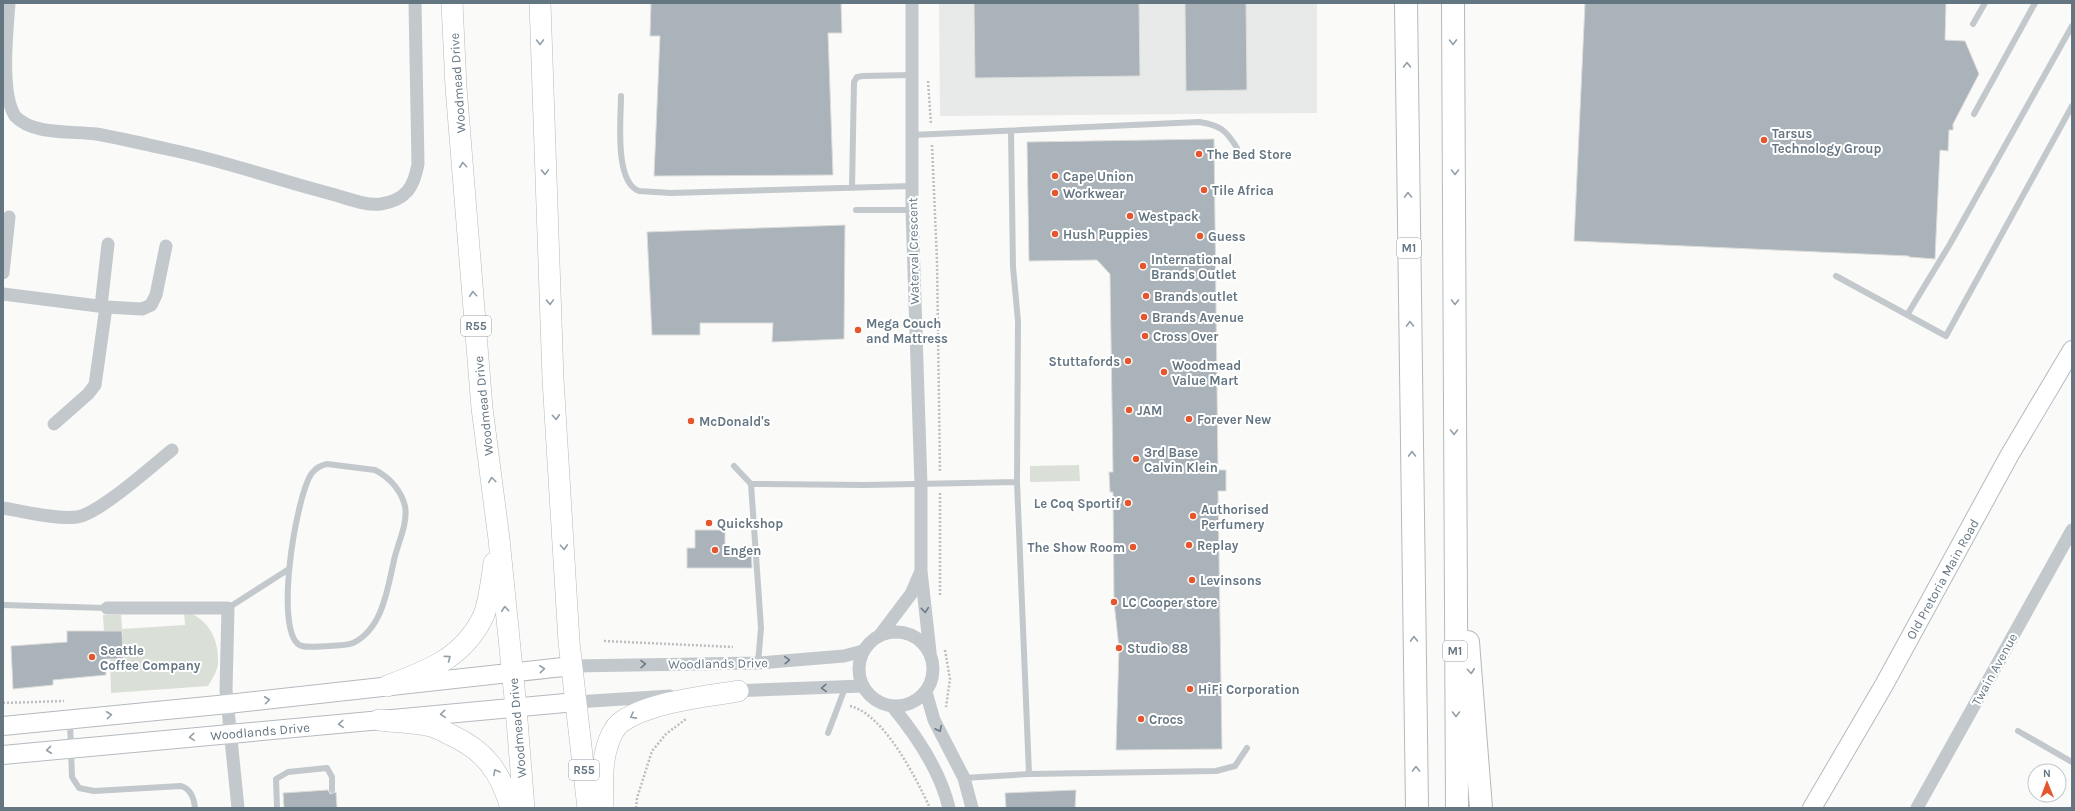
<svg xmlns="http://www.w3.org/2000/svg" width="2075" height="811" viewBox="0 0 2075 811" font-family="Karla,sans-serif">
  <style>
    .built { fill: #e8e9e9 }
    .green { fill: #dadfd7 }
    .building { fill: #aab3b9; stroke: #dcdcda }
    .lines { fill: none; stroke-linecap: round; stroke-linejoin: round }
    .secondary-casing { stroke: #b3babf; stroke-width: 20 }
    .primary-casing { stroke: #b5babe; stroke-width: 22 }
    .highway-casing { stroke: #b4b9bd; stroke-width: 24 }
    .path { stroke: #bbbfc2; stroke-width: 2.5; stroke-dasharray: 2 2; stroke-linecap: butt }
    .lane { stroke: #c3c8cc; stroke-width: 6 }
    .street { stroke: #c3c8cc; stroke-width: 13 }
    .secondary { stroke: #fff; stroke-width: 18 }
    .primary { stroke: #fff; stroke-width: 21 }
    .highway { stroke: #fff; stroke-width: 22 }
    .oneway { stroke: #939fa8 }
    .oneway2 { stroke: #6a7a87 }
    .poi-dot { fill: #e4572e; stroke: #fff; stroke-width: 1.5 }
    .labels { text-anchor: middle; stroke-width: 4; stroke-linejoin: round; paint-order: stroke }
    .shield { fill: #fff; stroke: #939fa8; stroke-width: 1 }
    .shield-label { font-size: 12px; font-weight: bold; fill: #657683 }
    .street-label { font-size: 13px; fill: #657683; stroke: #fff }
    .poi-label { font-size: 13px; font-weight: bold; fill: #657683; stroke: #fff; text-anchor: start }
  </style>
  <rect width="100%" height="100%" fill="#fafaf8"/>
  <!-- built -->
  <path class="built" d="M 939,3 L 1317,3 L 1317,113 L 940,116 Z"/>
  <!-- green -->
  <path class="green" d="M 1079,465 L 1080,481 L 1030,482 L 1030,466 Z
    M 184,611 C 208,618 219,638 218,663 C 218,670 212,679 208,686 L 111,693 L 110,659 L 123,658 L 123,631 L 104,631 L 103,615 L 121,615 L 122,629 L 185,625 Z"/>
  <!-- building -->
  <path class="building" d="M 651,3 L 841,3 L 842,33 L 828,33 L 833,175 L 654,176 L 660,36 L 650,36 Z
    M 974,3 L 1139,3 L 1140,76 L 975,78 Z
    M 1185,3 L 1246,3 L 1247,90 L 1186,91 Z
    M 1585,3 L 1946,3 L 1945,40 L 1965,41 L 1979,74 L 1953,124 L 1953,130 L 1949,130 L 1948,151 L 1940,150 L 1935,259 L 1909,257 L 1909,256 L 1574,241 Z
    M 1214,139 L 1218,470 L 1226,470 L 1226,491 L 1218,491 L 1222,749 L 1116,750 L 1119,648 L 1114,602 L 1113,492 L 1110,492 L 1109,472 L 1113,472 L 1110,274 L 1097,260 L 1029,261 L 1027,142 Z
    M 845,225 L 844,339 L 772,342 L 773,323 L 700,323 L 700,335 L 652,335 L 647,232 Z
    M 695,530 L 725,530 L 725,548 L 751,548 L 752,568 L 687,568 L 687,548 L 695,548 Z
    M 67,631 L 122,631 L 123,659 L 105,659 L 106,675 L 53,680 L 53,685 L 13,689 L 11,646 L 67,642 Z
    M 328,790 L 330,794 L 336,792 L 337,808 L 284,808 L 283,793 Z
    M 1076,790 L 1075,808 L 1006,808 L 1005,793 Z"/>
  <g class="lines">
    <!-- secondary casing -->
    <g class="secondary-casing">
      <path id="secondary" d="M 3,726 L 228,704 L 572,666
        M 3,755 L 576,702
        M 1812,808 L 1884,685 L 2009,456 L 2072,350"/>
    </g>
    <!-- primary casing -->
    <g class="primary-casing">
      <path id="primary" d="M 452,3 L 456,87 L 482,408 L 499,539 L 516,708 L 524,808
        M 540,3 L 553,379 L 569,642 L 588,808
        M 387,686 C 428,671 463,658 483,617 C 489,604 492,577 494,563
        M 379,720 C 396,722 415,722 431,726 C 438,728 445,732 451,735 C 486,751 500,772 511,808
        M 603,808 C 603,788 601,766 607,747 C 609,739 614,728 620,723 C 647,702 705,697 738,691"/>
    </g>
    <!-- highway casing -->
    <g class="highway-casing">
      <path id="highway" d="M 1406,3 L 1417,808
        M 1453,3 L 1457,808
        M 1468,642 L 1481,808"/>
    </g>
    <!-- path -->
    <path class="path" d="M 928,81 L 931,124
      M 932,145 L 937,261 L 940,472
      M 940,493 L 940,596
      M 604,641 L 733,647
      M 945,650 L 950,679 L 946,707
      M 3,703 L 64,701
      M 850,706 C 884,714 916,778 930,808
      M 636,808 L 637,798 L 652,751 L 666,734 L 686,719"/>
    <!-- lane -->
    <path class="lane" d="M 1973,24 L 1985,3
      M 621,96 C 621,118 614,182 639,191 L 671,193 L 912,186
      M 1974,114 L 2035,3
      M 912,135 L 1199,122 C 1220,125 1226,130 1237,148
      M 852,188 L 854,82 L 857,77 L 863,76 L 912,75
      M 856,210 L 912,210
      M 1836,276 L 1946,336 L 2072,106
      M 1907,315 L 1950,244 L 2072,26
      M 327,464 L 375,470 C 389,477 401,490 405,506 C 408,522 399,541 395,556 C 388,585 384,628 353,643 C 345,646 337,645 329,646 C 321,646 310,648 302,646 C 272,638 296,494 312,473 C 316,468 322,465 327,464 Z
      M 734,466 L 751,484 L 865,485 L 1017,482 L 1018,321 L 1013,267 L 1011,132
      M 751,484 L 761,628 L 758,663
      M 3,605 L 107,608
      M 228,608 L 289,569
      M 70,722 L 72,777 L 79,788 L 94,791 L 181,786 C 191,789 194,798 195,808
      M 2018,731 L 2072,762
      M 828,733 L 845,688
      M 1029,774 L 1216,771 L 1235,766 L 1247,748
      M 964,778 L 1029,774 L 1017,482
      M 277,808 L 276,779 L 288,772 L 327,768 L 332,777 L 332,790"/>
    <!-- street -->
    <path class="street" d="M 9,3 C 7,31 0,93 15,116 C 32,135 72,131 96,134 C 120,138 144,144 167,149 C 222,160 274,179 328,193 C 344,197 364,206 381,204 C 406,200 414,187 418,164 L 415,3
      M 912,3 L 912,210 L 921,485 L 921,571 L 930,652
      M 3,273 L 9,217
      M 3,294 L 106,307 L 95,385 L 88,394 L 54,424
      M 101,306 L 108,244
      M 106,307 L 142,309 L 151,305 L 156,295 L 166,246
      M 3,508 C 23,511 57,520 77,517 C 99,514 152,466 172,450
      M 107,608 L 228,608 L 226,690 L 238,808
      M859 669a37 37 0 1 1 74 0a37 37 0 1 1-74 0Z
      M 880,635 L 911,594 L 921,571
      M 572,666 L 758,663 L 844,656 L 863,651
      M 731,691 L 863,686
      M 926,692 L 934,720 L 964,778 L 972,808
      M 576,702 L 670,696
      M 892,706 C 917,736 940,770 949,808
      M 1917,808 L 2072,530"/>
    <!-- secondary -->
    <use href="#secondary" class="secondary"/>
    <!-- primary -->
    <use href="#primary" class="primary"/>
    <!-- highway -->
    <use href="#highway" class="highway"/>
  </g>
  <!-- one-way arrows -->
  <defs><path id="oneway-chevron" d="M-2-3.5L2.5 0L-2 3.5" fill="none" stroke-width="1.6" stroke-linecap="round" stroke-linejoin="round"/></defs>
  <g class="oneway">
    <use href="#oneway-chevron" transform="translate(540 42) rotate(89)"/>
    <use href="#oneway-chevron" transform="translate(1453 42) rotate(89)"/>
    <use href="#oneway-chevron" transform="translate(1407 65) rotate(-91)"/>
    <use href="#oneway-chevron" transform="translate(463 165) rotate(-95)"/>
    <use href="#oneway-chevron" transform="translate(545 172) rotate(88)"/>
    <use href="#oneway-chevron" transform="translate(1455 172) rotate(90)"/>
    <use href="#oneway-chevron" transform="translate(1408 195) rotate(-91)"/>
    <use href="#oneway-chevron" transform="translate(473 294) rotate(-95)"/>
    <use href="#oneway-chevron" transform="translate(550 302) rotate(88)"/>
    <use href="#oneway-chevron" transform="translate(1455 302) rotate(90)"/>
    <use href="#oneway-chevron" transform="translate(1410 324) rotate(-91)"/>
    <use href="#oneway-chevron" transform="translate(556 417) rotate(86)"/>
    <use href="#oneway-chevron" transform="translate(1454 432) rotate(90)"/>
    <use href="#oneway-chevron" transform="translate(1412 454) rotate(-91)"/>
    <use href="#oneway-chevron" transform="translate(492 480) rotate(-97)"/>
    <use href="#oneway-chevron" transform="translate(564 547) rotate(87)"/>
    <use href="#oneway-chevron" transform="translate(505 609) rotate(-95)"/>
    <use href="#oneway-chevron" transform="translate(1414 639) rotate(-91)"/>
    <use href="#oneway-chevron" transform="translate(448 658) rotate(-37)"/>
    <use href="#oneway-chevron" transform="translate(542 669) rotate(-5)"/>
    <use href="#oneway-chevron" transform="translate(1471 671) rotate(85)"/>
    <use href="#oneway-chevron" transform="translate(267 700) rotate(-7)"/>
    <use href="#oneway-chevron" transform="translate(443 714) rotate(175)"/>
    <use href="#oneway-chevron" transform="translate(1456 714) rotate(90)"/>
    <use href="#oneway-chevron" transform="translate(109 715) rotate(-6)"/>
    <use href="#oneway-chevron" transform="translate(633 716) rotate(152)"/>
    <use href="#oneway-chevron" transform="translate(341 724) rotate(175)"/>
    <use href="#oneway-chevron" transform="translate(192 737) rotate(175)"/>
    <use href="#oneway-chevron" transform="translate(49 750) rotate(174)"/>
    <use href="#oneway-chevron" transform="translate(1416 769) rotate(-91)"/>
    <use href="#oneway-chevron" transform="translate(496 772) rotate(-119)"/>
  </g>
  <g class="oneway2">
    <use href="#oneway-chevron" transform="translate(925 610) rotate(84)"/>
    <use href="#oneway-chevron" transform="translate(787 660) rotate(-4)"/>
    <use href="#oneway-chevron" transform="translate(643 664) rotate(-1)"/>
    <use href="#oneway-chevron" transform="translate(824 688) rotate(178)"/>
    <use href="#oneway-chevron" transform="translate(939 729) rotate(64)"/>
  </g>
  <!-- markers -->
  <g class="poi-dot">
    <circle cx="1764" cy="140" r="4"/>
    <circle cx="1199" cy="154" r="4"/>
    <circle cx="1055" cy="176" r="4"/>
    <circle cx="1204" cy="190" r="4"/>
    <circle cx="1055" cy="193" r="4"/>
    <circle cx="1130" cy="216" r="4"/>
    <circle cx="1055" cy="234" r="4"/>
    <circle cx="1200" cy="236" r="4"/>
    <circle cx="1143" cy="266" r="4"/>
    <circle cx="1146" cy="296" r="4"/>
    <circle cx="1144" cy="317" r="4"/>
    <circle cx="858" cy="330" r="4"/>
    <circle cx="1145" cy="336" r="4"/>
    <circle cx="1128" cy="361" r="4"/>
    <circle cx="1164" cy="372" r="4"/>
    <circle cx="1129" cy="410" r="4"/>
    <circle cx="1189" cy="419" r="4"/>
    <circle cx="691" cy="421" r="4"/>
    <circle cx="1136" cy="459" r="4"/>
    <circle cx="1128" cy="503" r="4"/>
    <circle cx="1193" cy="516" r="4"/>
    <circle cx="709" cy="523" r="4"/>
    <circle cx="1189" cy="545" r="4"/>
    <circle cx="1133" cy="547" r="4"/>
    <circle cx="715" cy="550" r="4"/>
    <circle cx="1192" cy="580" r="4"/>
    <circle cx="1114" cy="602" r="4"/>
    <circle cx="1119" cy="648" r="4"/>
    <circle cx="92" cy="657" r="4"/>
    <circle cx="1190" cy="689" r="4"/>
    <circle cx="1141" cy="719" r="4"/>
  </g>
  <g class="labels">
    <!-- shield labels -->
    <g class="shield">
      <rect x="1397" y="238" width="24" height="20" rx="3"/>
      <rect x="461" y="316" width="30" height="20" rx="3"/>
      <rect x="1443" y="641" width="24" height="20" rx="3"/>
      <rect x="569" y="760" width="30" height="20" rx="3"/>
    </g>
    <g class="shield-label">
      <text x="1409" y="252">M1</text>
      <text x="476" y="330">R55</text>
      <text x="1455" y="655">M1</text>
      <text x="584" y="774">R55</text>
    </g>
    <!-- street labels -->
    <g class="street-label">
      <text transform="translate(457 83) rotate(-94)" y="5">Woodmead Drive</text>
      <text transform="translate(913 251) rotate(-91)" y="5">Waterval Crescent</text>
      <text transform="translate(483 406) rotate(-96)" y="5">Woodmead Drive</text>
      <text transform="translate(1942 579) rotate(-61)" y="5">Old Pretoria Main Road</text>
      <text transform="translate(718 663) rotate(-1)" y="5">Woodlands Drive</text>
      <text transform="translate(1994 669) rotate(-61)" y="5">Twain Avenue</text>
      <text transform="translate(517 728) rotate(-95)" y="5">Woodmead Drive</text>
      <text transform="translate(260 731) rotate(-5)" y="5">Woodlands Drive</text>
    </g>
    <!-- poi labels -->
    <g class="poi-label">
      <text x="1772" y="138">Tarsus<tspan x="1772" dy="15">Technology Group</tspan></text>
      <text x="1207" y="159">The Bed Store</text>
      <text x="1063" y="181">Cape Union</text>
      <text x="1212" y="195">Tile Africa</text>
      <text x="1063" y="198">Workwear</text>
      <text x="1138" y="221">Westpack</text>
      <text x="1063" y="239">Hush Puppies</text>
      <text x="1208" y="241">Guess</text>
      <text x="1151" y="264">International<tspan x="1151" dy="15">Brands Outlet</tspan></text>
      <text x="1154" y="301">Brands outlet</text>
      <text x="1152" y="322">Brands Avenue</text>
      <text x="866" y="328">Mega Couch<tspan x="866" dy="15">and Mattress</tspan></text>
      <text x="1153" y="341">Cross Over</text>
      <text x="1120" y="366" text-anchor="end">Stuttafords</text>
      <text x="1172" y="370">Woodmead<tspan x="1172" dy="15">Value Mart</tspan></text>
      <text x="1137" y="415">JAM</text>
      <text x="1197" y="424">Forever New</text>
      <text x="699" y="426">McDonald's</text>
      <text x="1144" y="457">3rd Base<tspan x="1144" dy="15">Calvin Klein</tspan></text>
      <text x="1120" y="508" text-anchor="end">Le Coq Sportif</text>
      <text x="1201" y="514">Authorised<tspan x="1201" dy="15">Perfumery</tspan></text>
      <text x="717" y="528">Quickshop</text>
      <text x="1197" y="550">Replay</text>
      <text x="1125" y="552" text-anchor="end">The Show Room</text>
      <text x="723" y="555">Engen</text>
      <text x="1200" y="585">Levinsons</text>
      <text x="1122" y="607">LC Cooper store</text>
      <text x="1127" y="653">Studio 88</text>
      <text x="100" y="655">Seattle<tspan x="100" dy="15">Coffee Company</tspan></text>
      <text x="1198" y="694">HiFi Corporation</text>
      <text x="1149" y="724">Crocs</text>
    </g>
  </g>
  <!-- border -->
  <rect width="2075" height="811" fill="none" stroke="#657683" stroke-width="8"/>
  <!-- north arrow -->
  <g transform="translate(2047 783) rotate(359)"><circle r="19" fill="#ffffff" stroke="#c1c8cd"/>
  <path d="M0-3L7 15L0 10L-7 15Z" fill="#e4572e"/>
  <text y="-6" font-size="11" font-weight="bold" text-anchor="middle" fill="#657683">N</text>
  </g>
</svg>
